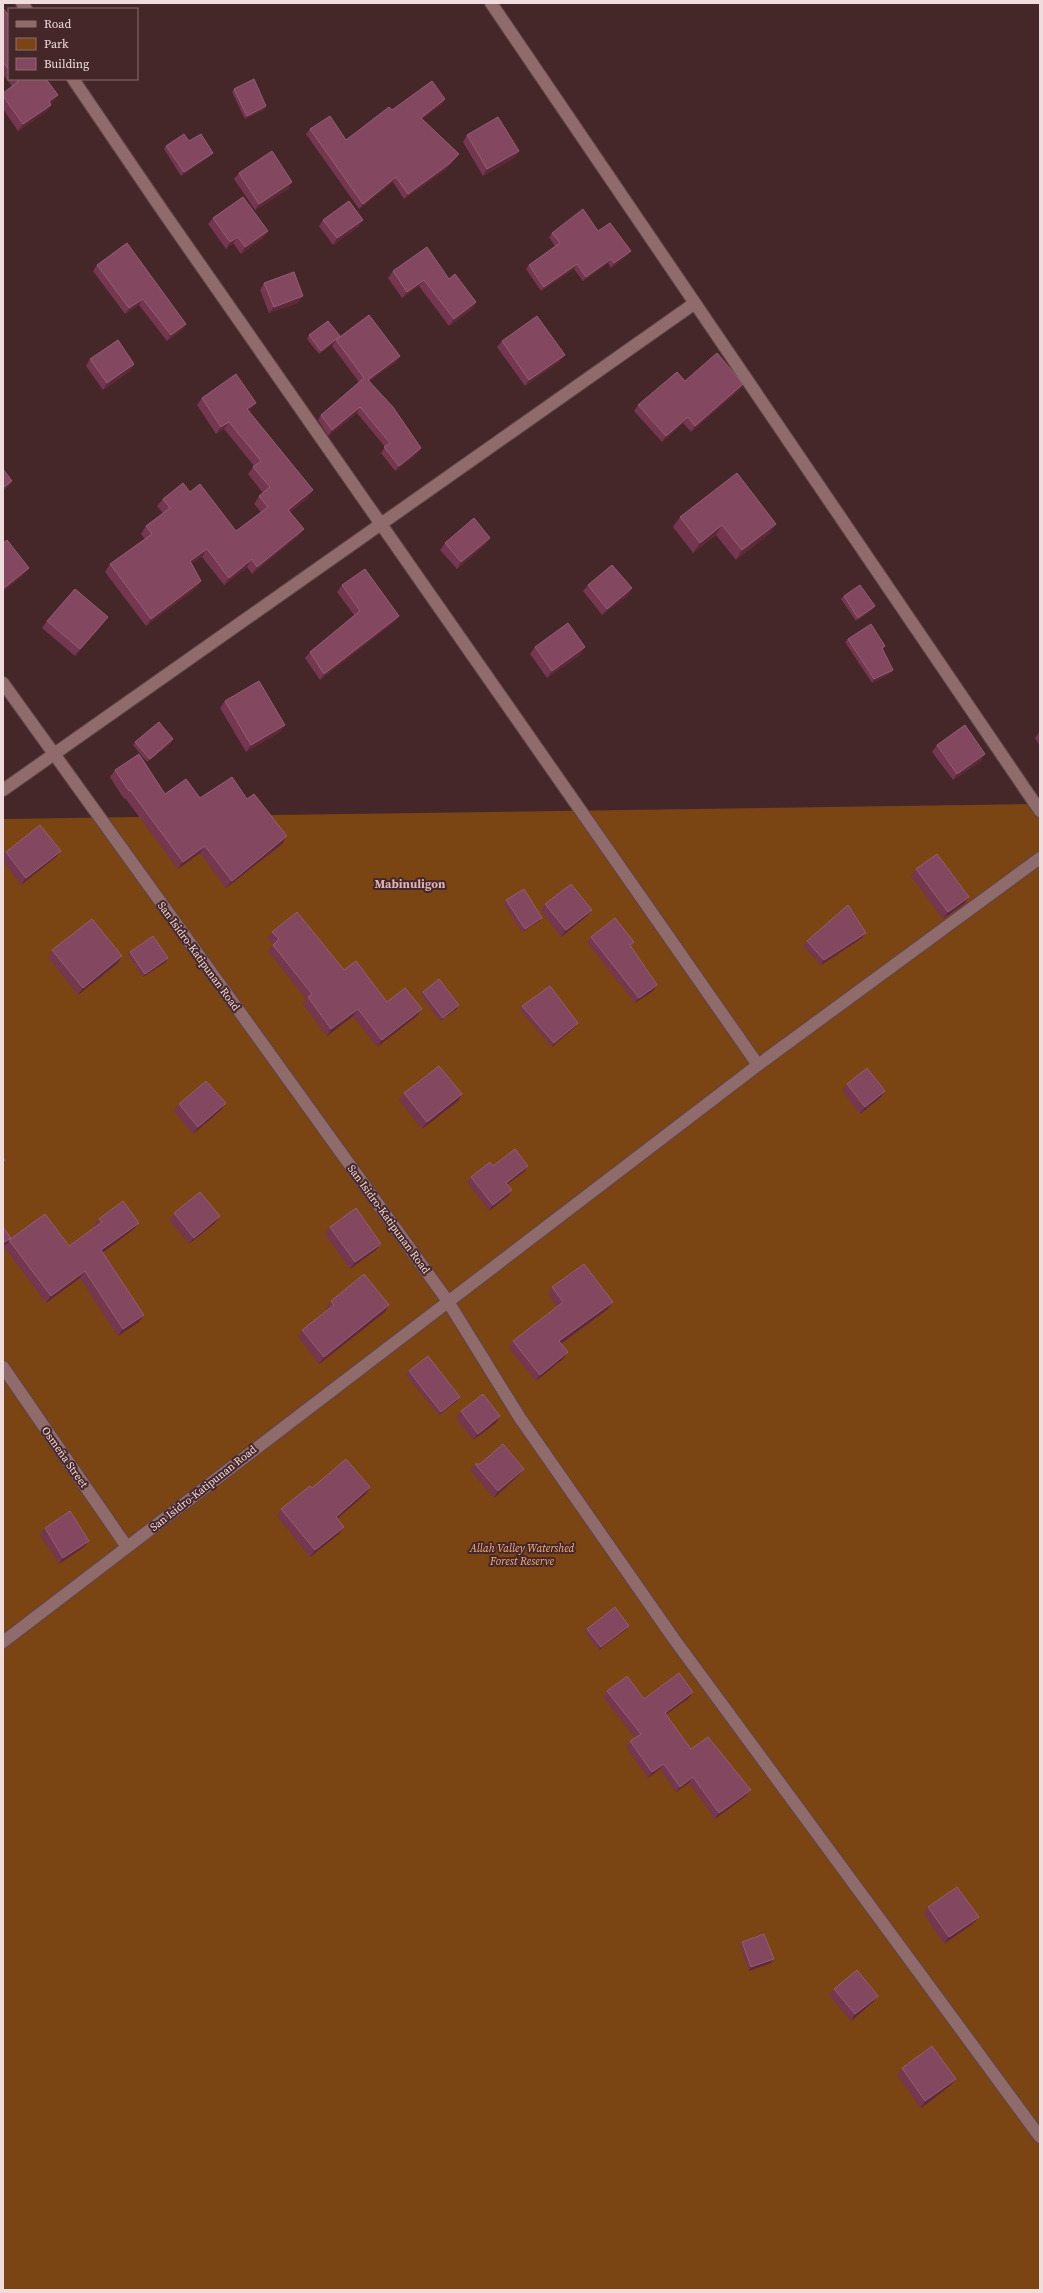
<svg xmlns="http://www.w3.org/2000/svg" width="1043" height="2293" viewBox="0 0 1043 2293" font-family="'Source Serif 4',serif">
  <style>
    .green { fill: #7b4413 }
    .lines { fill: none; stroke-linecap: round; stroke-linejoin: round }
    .minor-casing { stroke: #5e4447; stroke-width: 14 }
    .minor { stroke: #8f6b6c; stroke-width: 12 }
    .wall { fill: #753650 }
    .shaded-wall { fill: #5d283a }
    .building { fill: #83475f; stroke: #945f73 }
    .labels { text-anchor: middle; stroke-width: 4; stroke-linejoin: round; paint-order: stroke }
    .street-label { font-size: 11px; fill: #f1dcdd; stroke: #462729 }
    .park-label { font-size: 11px; font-style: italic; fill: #f5b07d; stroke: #462729 }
    .neighbourhood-label { font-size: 12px; font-weight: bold; fill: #dcb4b5; stroke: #462729 }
  </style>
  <rect width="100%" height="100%" fill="#462729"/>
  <!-- green -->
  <path class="green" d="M 1040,804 L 1040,2290 L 3,2290 L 3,819 Z"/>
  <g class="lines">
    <!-- minor casing -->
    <g class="minor-casing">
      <path id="minor" d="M 22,3 L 26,9
        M 491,3 L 1040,811
        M 73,79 L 162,210 L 758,1065
        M 3,683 L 447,1300 L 520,1418 L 674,1639 L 1040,2137
        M 3,790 L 695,303
        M 3,1367 L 127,1547
        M 3,1642 L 758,1065 L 1040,858"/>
    </g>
    <!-- minor -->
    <use href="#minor" class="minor"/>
  </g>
  <!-- wall -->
  <path class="wall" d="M 3,8 L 9,16 L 9,79 L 46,79 L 53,102 L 51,103 L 47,111 L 18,131 L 3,109 L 3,93 L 12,86 L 3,75 Z
    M 234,89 L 266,106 L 264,110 L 245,119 L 232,92 Z
    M 445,99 L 442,104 L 422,119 L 455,159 L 445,170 L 404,199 L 393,182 L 359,209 L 306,134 L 310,129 L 346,140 L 392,110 Z
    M 467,135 L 519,151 L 514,158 L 483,176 L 463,142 Z
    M 189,141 L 210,156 L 181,176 L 164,149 L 166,146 Z
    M 239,173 L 292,182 L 288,189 L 255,210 L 234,179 Z
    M 213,218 L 268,231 L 263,238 L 241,254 L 233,243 L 226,249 L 208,224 Z
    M 323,220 L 359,226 L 333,245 L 319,226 Z
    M 598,231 L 628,255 L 611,268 L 608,263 L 583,281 L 574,269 L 541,291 L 526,269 L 529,265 L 555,246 L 549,237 L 552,233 Z
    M 97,265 L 186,324 L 182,330 L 167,341 L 139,305 L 125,314 L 93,271 Z
    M 393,271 L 449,279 L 476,302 L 472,309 L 449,326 L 419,286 L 402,298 L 388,278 Z
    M 264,283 L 298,303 L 269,313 L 260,290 Z
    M 309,335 L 340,336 L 338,338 L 396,362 L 369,381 L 417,454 L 395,471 L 381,453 L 385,447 L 357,413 L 328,436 L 318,420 L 321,415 L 359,382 L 332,346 L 335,342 L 319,354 L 307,339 Z
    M 502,341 L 560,361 L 525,386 L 497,347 Z
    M 90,359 L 134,364 L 130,371 L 103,390 L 86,366 Z
    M 685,381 L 743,384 L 739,390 L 691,432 L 683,423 L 662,442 L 634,411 L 638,405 Z
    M 202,398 L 250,410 L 249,412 L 308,498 L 290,512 L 304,529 L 298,536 L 252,574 L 247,567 L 224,585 L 202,557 L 191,563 L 201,581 L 196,588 L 146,626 L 105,572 L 110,564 L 145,539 L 141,534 L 146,526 L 163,513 L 157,506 L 163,499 L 190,492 L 236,531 L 261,512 L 254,504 L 259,496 L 263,493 L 248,474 L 254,466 L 224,429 L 216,434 L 197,405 Z
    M 680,517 L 770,533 L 736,560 L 716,535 L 693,553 L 673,527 Z
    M 445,543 L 486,544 L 457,569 L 440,550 Z
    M 342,585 L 399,616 L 394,622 L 320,680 L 305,658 L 310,652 L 354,615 L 337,592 Z
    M 588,585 L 628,595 L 602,615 L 583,591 Z
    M 844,596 L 875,606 L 872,610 L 856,621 L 841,599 Z
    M 108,617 L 103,624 L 75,656 L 42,628 L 47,621 Z
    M 848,639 L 885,646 L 882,650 L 891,673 L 872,683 L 845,642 Z
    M 535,647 L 581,654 L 547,678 L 530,654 Z
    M 225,701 L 285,725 L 280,732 L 246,752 L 220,708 Z
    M 1040,731 L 1040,746 L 1035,738 Z
    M 135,742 L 171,743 L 147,762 L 133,745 Z
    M 937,745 L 981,761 L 953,780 L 932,752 Z
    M 115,770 L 165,794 L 200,798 L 247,799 L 282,844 L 226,888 L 200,853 L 178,869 L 125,798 L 124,799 L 110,777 Z
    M 61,851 L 56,857 L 21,885 L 3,861 L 3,855 L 6,852 Z
    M 916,869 L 969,897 L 964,904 L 943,919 L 911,876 Z
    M 506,900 L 540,921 L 522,932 L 504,904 Z
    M 545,904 L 587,916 L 561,937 L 541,911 Z
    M 272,932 L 344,970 L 387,1002 L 422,1009 L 417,1016 L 377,1047 L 353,1016 L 327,1036 L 303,1004 L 306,999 L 268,951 L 273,945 L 268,938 Z
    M 866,933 L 862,938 L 821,965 L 803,946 L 807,941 Z
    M 591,937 L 653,991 L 635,1003 L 587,942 Z
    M 52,950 L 122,956 L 118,963 L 78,995 L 48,957 Z
    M 130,952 L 166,962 L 143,977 L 128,955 Z
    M 423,992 L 457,1009 L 440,1021 L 421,995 Z
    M 522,1006 L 576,1026 L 552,1047 L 520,1010 Z
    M 847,1084 L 885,1091 L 881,1097 L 860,1114 L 842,1090 Z
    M 404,1093 L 458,1101 L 422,1129 L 399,1100 Z
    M 226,1103 L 221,1110 L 193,1134 L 174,1111 L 179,1104 Z
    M 493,1166 L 528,1166 L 524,1172 L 507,1185 L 512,1190 L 508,1196 L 489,1211 L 467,1182 L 471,1177 Z
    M 174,1213 L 215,1223 L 189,1244 L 169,1220 Z
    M 99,1219 L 139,1223 L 134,1229 L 103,1252 L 144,1315 L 139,1322 L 118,1336 L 80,1278 L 46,1303 L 4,1247 L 9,1240 L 69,1246 L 95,1227 L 94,1225 Z
    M 330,1227 L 381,1244 L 376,1250 L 350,1269 L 325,1234 Z
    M 552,1287 L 608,1309 L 561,1344 L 563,1359 L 536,1381 L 509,1348 L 513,1341 L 557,1307 L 548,1294 Z
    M 331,1301 L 385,1312 L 319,1364 L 298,1336 L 302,1330 L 328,1310 L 326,1308 Z
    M 409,1371 L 458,1400 L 439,1415 L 406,1375 Z
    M 461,1411 L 496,1423 L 473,1440 L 456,1418 Z
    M 475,1464 L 519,1475 L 494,1498 L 470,1470 Z
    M 370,1487 L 366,1494 L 337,1519 L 339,1534 L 310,1557 L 277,1516 L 281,1509 L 312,1488 Z
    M 45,1528 L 89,1541 L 84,1547 L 59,1564 L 40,1535 Z
    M 629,1626 L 627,1629 L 599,1650 L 585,1632 L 587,1629 Z
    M 607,1691 L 644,1699 L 689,1698 L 666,1714 L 691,1749 L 747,1795 L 715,1819 L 689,1783 L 676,1792 L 660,1769 L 648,1778 L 626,1747 L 630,1741 L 635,1738 L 603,1697 Z
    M 928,1907 L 974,1923 L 944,1944 L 924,1914 Z
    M 742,1942 L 771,1963 L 749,1971 L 740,1945 Z
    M 834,1989 L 873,2002 L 851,2021 L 829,1995 Z
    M 902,2068 L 951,2085 L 921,2108 L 897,2075 Z"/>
  <!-- shaded-wall -->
  <path class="shaded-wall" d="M 58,95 L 53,102 L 44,108 L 49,101 Z
    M 445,99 L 442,104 L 417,123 L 421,118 Z
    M 51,105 L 47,111 L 18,131 L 23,124 Z
    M 266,106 L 264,110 L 245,119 L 247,116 Z
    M 519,151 L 514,158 L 483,176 L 487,169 Z
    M 213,153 L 210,156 L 181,176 L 184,172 Z
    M 459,154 L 455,159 L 445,170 L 404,199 L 408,194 Z
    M 396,177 L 393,182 L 359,209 L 363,204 Z
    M 292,182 L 288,189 L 255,210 L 259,204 Z
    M 363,220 L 359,226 L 333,245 L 337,238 Z
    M 268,231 L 263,238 L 241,254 L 245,247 Z
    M 238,237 L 233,243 L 226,249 L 230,242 Z
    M 631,251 L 628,255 L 611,268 L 614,263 Z
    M 611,259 L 608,263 L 583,281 L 586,277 Z
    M 577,264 L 574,269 L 541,291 L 544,287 Z
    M 424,280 L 419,286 L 402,298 L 407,292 Z
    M 303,296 L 298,303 L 269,313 L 274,307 Z
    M 143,299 L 139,305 L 125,314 L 129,308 Z
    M 476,302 L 472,309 L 449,326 L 454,319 Z
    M 186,324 L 182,330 L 167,341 L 171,335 Z
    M 340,336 L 337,340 L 336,340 L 335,342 L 319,354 L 321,351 Z
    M 565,355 L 560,361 L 525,386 L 529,380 Z
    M 400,356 L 396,362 L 364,385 L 368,380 Z
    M 134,364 L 130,371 L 103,390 L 107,383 Z
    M 743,384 L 739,390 L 691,432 L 695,426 Z
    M 256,403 L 250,410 L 242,416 L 247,409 Z
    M 360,407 L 357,413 L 328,436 L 332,430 Z
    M 688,417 L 683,423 L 662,442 L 666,436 Z
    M 229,422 L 224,429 L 216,434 L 221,427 Z
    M 421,448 L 417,454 L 395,471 L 399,466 Z
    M 12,481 L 8,487 L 3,491 L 3,488 Z
    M 313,490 L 308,498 L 283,517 L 288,510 Z
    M 776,524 L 770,533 L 736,560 L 742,550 Z
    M 722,525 L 716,535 L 693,553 L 700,543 Z
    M 304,529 L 298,536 L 252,574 L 257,567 Z
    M 490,538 L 486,544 L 457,569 L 461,562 Z
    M 207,549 L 202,557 L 185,568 L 190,561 Z
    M 252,559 L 247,567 L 224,585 L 229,578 Z
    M 29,568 L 24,575 L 3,592 L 3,589 L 4,588 Z
    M 201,581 L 196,588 L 146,626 L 151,619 Z
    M 632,588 L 628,595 L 602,615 L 607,609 Z
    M 875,606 L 872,610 L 856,621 L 858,618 Z
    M 399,616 L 394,622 L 320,680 L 324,674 Z
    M 108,617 L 103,624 L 75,656 L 80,649 Z
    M 585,647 L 581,654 L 547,678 L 552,671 Z
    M 893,670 L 891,673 L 872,683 L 874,679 Z
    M 285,725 L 280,732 L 246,752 L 251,745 Z
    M 173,739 L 171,743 L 147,762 L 150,759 Z
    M 985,754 L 981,761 L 953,780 L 957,774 Z
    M 287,836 L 282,844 L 226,888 L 232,881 Z
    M 205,846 L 200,853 L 178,869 L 183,862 Z
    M 61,851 L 56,857 L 21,885 L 26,878 Z
    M 969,897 L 964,904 L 943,919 L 948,912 Z
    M 592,910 L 587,916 L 561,937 L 566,930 Z
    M 542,918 L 540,921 L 522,932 L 525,929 Z
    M 866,933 L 862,938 L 821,965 L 824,960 Z
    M 122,956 L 118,963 L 78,995 L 83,988 Z
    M 168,958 L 166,962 L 143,977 L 145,974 Z
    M 657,985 L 653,991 L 635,1003 L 639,998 Z
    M 459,1005 L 457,1009 L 440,1021 L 443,1018 Z
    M 358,1009 L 353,1016 L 327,1036 L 331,1029 Z
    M 422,1009 L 417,1016 L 377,1047 L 382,1040 Z
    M 578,1023 L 576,1026 L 552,1047 L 554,1043 Z
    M 885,1091 L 881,1097 L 860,1114 L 865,1107 Z
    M 462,1094 L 458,1101 L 422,1129 L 427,1122 Z
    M 226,1103 L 221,1110 L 193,1134 L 198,1127 Z
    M 528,1166 L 524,1172 L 502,1188 L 506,1183 Z
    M 512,1190 L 508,1196 L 489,1211 L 493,1205 Z
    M 220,1216 L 215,1223 L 189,1244 L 194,1238 Z
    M 139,1223 L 134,1229 L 97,1257 L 101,1250 Z
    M 11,1238 L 7,1244 L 3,1246 L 3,1243 Z
    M 381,1244 L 376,1250 L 350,1269 L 355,1262 Z
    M 85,1271 L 80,1278 L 46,1303 L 51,1296 Z
    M 613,1302 L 608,1309 L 555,1348 L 559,1341 Z
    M 389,1305 L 385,1312 L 319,1364 L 324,1357 Z
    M 144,1315 L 139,1322 L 118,1336 L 123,1329 Z
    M 568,1352 L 563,1359 L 536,1381 L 540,1375 Z
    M 460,1397 L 458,1400 L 439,1415 L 441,1412 Z
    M 500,1416 L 496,1423 L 473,1440 L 478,1434 Z
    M 524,1469 L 519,1475 L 494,1498 L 498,1491 Z
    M 370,1487 L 366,1494 L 331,1524 L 336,1517 Z
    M 344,1527 L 339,1534 L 310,1557 L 315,1550 Z
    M 89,1541 L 84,1547 L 59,1564 L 63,1558 Z
    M 629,1626 L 627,1629 L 599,1650 L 601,1647 Z
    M 693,1692 L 689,1698 L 661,1718 L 665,1713 Z
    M 664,1764 L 660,1769 L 648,1778 L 652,1772 Z
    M 693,1777 L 689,1783 L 676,1792 L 680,1787 Z
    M 751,1790 L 747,1795 L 715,1819 L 719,1813 Z
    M 979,1917 L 974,1923 L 944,1944 L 949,1937 Z
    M 774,1959 L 771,1963 L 749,1971 L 751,1967 Z
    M 878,1996 L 873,2002 L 851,2021 L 855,2014 Z
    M 956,2079 L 951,2085 L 921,2108 L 925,2101 Z"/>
  <!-- building -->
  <path class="building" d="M 3,8 L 9,16 L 9,70 L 3,62 Z
    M 16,79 L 46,79 L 58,95 L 49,101 L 51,105 L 23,124 L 3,96 L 3,93 L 18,82 Z
    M 254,79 L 266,106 L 247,116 L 234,89 Z
    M 432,81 L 445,99 L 421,118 L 459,154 L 449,164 L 408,194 L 396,177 L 363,204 L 310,129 L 330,116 L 346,140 L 389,107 L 392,110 Z
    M 498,117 L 519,151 L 487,169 L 467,135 Z
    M 184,134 L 189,141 L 201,134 L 213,153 L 184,172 L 166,146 Z
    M 272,151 L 292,182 L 259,204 L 239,173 Z
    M 243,197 L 268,231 L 245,247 L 238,237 L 230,242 L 213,218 Z
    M 349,201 L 363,220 L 337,238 L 323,220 Z
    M 583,209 L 598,231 L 610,223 L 631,251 L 614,263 L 611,259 L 586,277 L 577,264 L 544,287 L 529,265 L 560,243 L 552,233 Z
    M 127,243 L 186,324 L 171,335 L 143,299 L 129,308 L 97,265 Z
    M 427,247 L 449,279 L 455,274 L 476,302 L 454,319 L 424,280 L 407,292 L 393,271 Z
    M 294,272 L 303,296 L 274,307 L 264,283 Z
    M 369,315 L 400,356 L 368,380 L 393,407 L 421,448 L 399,466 L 384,447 L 390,443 L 360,407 L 332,430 L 321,415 L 364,378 L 336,340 Z
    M 537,316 L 565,355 L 529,380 L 502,341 Z
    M 328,321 L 340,336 L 321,351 L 309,335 Z
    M 118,340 L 134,364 L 107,383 L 90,359 Z
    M 717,353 L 743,384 L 695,426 L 688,417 L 666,436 L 638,405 L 677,372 L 685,381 Z
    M 236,374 L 256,403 L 247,409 L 313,490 L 288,510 L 304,529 L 257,567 L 252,559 L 229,578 L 207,549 L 190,561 L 201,581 L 151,619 L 110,564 L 152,534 L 146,526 L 170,508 L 163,499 L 183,483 L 190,492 L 200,484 L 236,531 L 268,507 L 259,496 L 270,487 L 253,467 L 261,461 L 229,422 L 221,427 L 202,398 Z
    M 3,469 L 12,481 L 3,488 Z
    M 737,473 L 776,524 L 742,550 L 722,525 L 700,543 L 680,517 Z
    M 474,518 L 490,538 L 461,562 L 445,543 Z
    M 7,540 L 29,568 L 4,588 L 3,587 L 3,543 Z
    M 612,565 L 632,588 L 607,609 L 588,585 Z
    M 365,569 L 399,616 L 324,674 L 310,652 L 360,611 L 342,585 Z
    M 860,585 L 875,606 L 858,618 L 844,596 Z
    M 75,589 L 108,617 L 80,649 L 47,621 Z
    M 568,623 L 585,647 L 552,671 L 535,647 Z
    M 871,624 L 885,646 L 882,648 L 893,670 L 874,679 L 848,639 Z
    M 259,681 L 285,725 L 251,745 L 225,701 Z
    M 159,722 L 173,739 L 150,759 L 135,742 Z
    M 965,725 L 985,754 L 957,774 L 937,745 Z
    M 139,754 L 165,794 L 186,779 L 200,798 L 232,777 L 247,799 L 254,794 L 287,836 L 232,881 L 205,846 L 183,862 L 130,790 L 129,791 L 115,770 Z
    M 40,825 L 61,851 L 26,878 L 6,852 Z
    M 937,854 L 969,897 L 948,912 L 916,869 Z
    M 571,884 L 592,910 L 566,930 L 545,904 Z
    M 524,889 L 542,918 L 525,929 L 506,900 Z
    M 848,905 L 866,933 L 824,960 L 807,941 Z
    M 297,912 L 344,970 L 356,961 L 387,1002 L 405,988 L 422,1009 L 382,1040 L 358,1009 L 331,1029 L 308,997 L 312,994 L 273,945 L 279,939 L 272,932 Z
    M 615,918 L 634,942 L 630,945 L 657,985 L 639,998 L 591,937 Z
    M 92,919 L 122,956 L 83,988 L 52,950 Z
    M 153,936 L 168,958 L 145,974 L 130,952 Z
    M 439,979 L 459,1005 L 443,1018 L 423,992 Z
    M 550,986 L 578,1023 L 554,1043 L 522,1006 Z
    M 439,1066 L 462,1094 L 427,1122 L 404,1093 Z
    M 867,1068 L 885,1091 L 865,1107 L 847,1084 Z
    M 206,1081 L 226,1103 L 198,1127 L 179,1104 Z
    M 515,1149 L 528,1166 L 506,1183 L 512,1190 L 493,1205 L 471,1177 L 490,1162 L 493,1166 Z
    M 3,1157 L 5,1160 L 3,1162 Z
    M 200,1192 L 220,1216 L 194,1238 L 174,1213 Z
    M 123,1201 L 139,1223 L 101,1250 L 144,1315 L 123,1329 L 85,1271 L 51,1296 L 9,1240 L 45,1214 L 69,1246 L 102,1222 L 99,1219 Z
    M 356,1208 L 381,1244 L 355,1262 L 330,1227 Z
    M 3,1227 L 11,1238 L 3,1243 Z
    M 584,1264 L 613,1302 L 559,1341 L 568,1352 L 540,1375 L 513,1341 L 563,1302 L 552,1287 Z
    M 364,1274 L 389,1305 L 324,1357 L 302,1330 L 334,1305 L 331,1301 Z
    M 428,1356 L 460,1397 L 441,1412 L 409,1371 Z
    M 483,1394 L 500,1416 L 478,1434 L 461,1411 Z
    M 503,1444 L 524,1469 L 498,1491 L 475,1464 L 480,1464 Z
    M 346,1459 L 370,1487 L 336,1517 L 344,1527 L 315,1550 L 281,1509 L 310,1486 L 312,1488 Z
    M 70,1511 L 89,1541 L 63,1558 L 45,1528 Z
    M 615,1607 L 629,1626 L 601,1647 L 587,1629 Z
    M 679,1673 L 693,1692 L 665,1713 L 691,1749 L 708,1737 L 751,1790 L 719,1813 L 693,1777 L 680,1787 L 664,1764 L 652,1772 L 630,1741 L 641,1734 L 607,1691 L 627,1676 L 644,1699 Z
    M 957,1887 L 979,1917 L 949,1937 L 928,1907 Z
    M 764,1934 L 774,1959 L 751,1967 L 742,1942 Z
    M 857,1970 L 878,1996 L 855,2014 L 834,1989 Z
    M 932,2046 L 956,2079 L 925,2101 L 902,2068 Z"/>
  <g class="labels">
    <!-- street labels -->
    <g class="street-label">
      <text transform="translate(199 956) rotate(54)" y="4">San Isidro-Katipunan Road</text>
      <text transform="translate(389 1219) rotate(54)" y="4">San Isidro-Katipunan Road</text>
      <text transform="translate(65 1457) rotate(55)" y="4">Osmeña Street</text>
      <text transform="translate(203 1488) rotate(-38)" y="4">San Isidro-Katipunan Road</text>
    </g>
    <!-- park labels -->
    <g class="park-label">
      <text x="522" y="1552">Allah Valley Watershed<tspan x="522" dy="13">Forest Reserve</tspan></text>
    </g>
    <!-- neighbourhood labels -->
    <g class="neighbourhood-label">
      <text x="410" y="888">Mabinuligon</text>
    </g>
  </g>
  <!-- border -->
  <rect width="1043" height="2293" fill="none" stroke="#f1dcdd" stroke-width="8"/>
  <!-- legend -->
  <rect x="8" y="8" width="130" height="72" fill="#462729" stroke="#8a6f71"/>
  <rect x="16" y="21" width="20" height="6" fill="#8f6b6c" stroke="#8a6f71"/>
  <text x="44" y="28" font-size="12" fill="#f1dcdd">Road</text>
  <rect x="16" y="38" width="20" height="12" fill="#7b4413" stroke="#8a6f71"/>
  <text x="44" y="48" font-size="12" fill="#f1dcdd">Park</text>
  <rect x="16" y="58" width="20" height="12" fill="#83475f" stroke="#8a6f71"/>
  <text x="44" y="68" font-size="12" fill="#f1dcdd">Building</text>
</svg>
